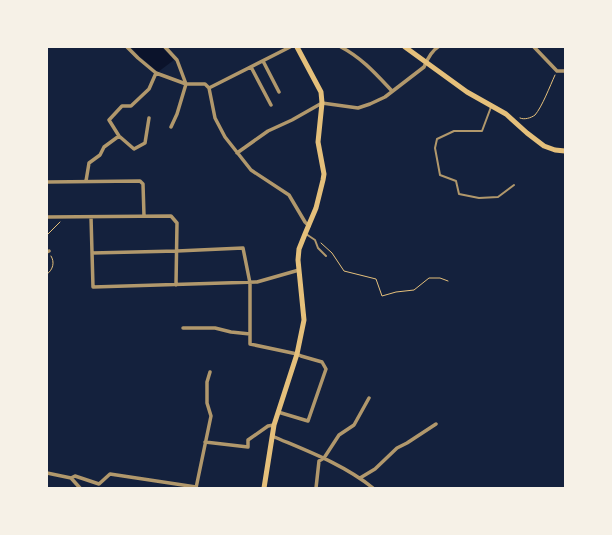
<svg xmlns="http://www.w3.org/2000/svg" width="612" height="535" viewBox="0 0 612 535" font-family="Ubuntu,sans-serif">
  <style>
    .water { fill: #0b132b }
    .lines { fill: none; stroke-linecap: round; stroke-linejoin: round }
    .path { stroke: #e5c07b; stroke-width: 1 }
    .service { stroke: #b1986c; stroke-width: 2 }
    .minor { stroke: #b1986c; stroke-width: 3.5 }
    .secondary { stroke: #e5c07b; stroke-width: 5 }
  </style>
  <rect width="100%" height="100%" fill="#14213d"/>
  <!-- water -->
  <path class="water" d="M 131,47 L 162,47 L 174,60 L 158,72 L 139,56 Z"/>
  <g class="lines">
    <!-- path -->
    <path class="path" d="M 520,118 C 524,120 531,118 535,115 C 542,107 550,86 555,75
      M 47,235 L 60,222
      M 321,243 L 332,253 L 344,271 L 376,279 L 382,296 L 396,292 L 414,290 L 429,278 L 440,278 L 448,281
      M 47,274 C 53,270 55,262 51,256"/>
    <!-- service -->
    <path class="service" d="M 491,107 L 482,131 L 454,131 L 437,139 L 435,148 L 440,175 L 456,181 L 459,194 L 479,198 L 498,197 L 514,185
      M 306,234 L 315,240 L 318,248 L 326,256"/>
    <!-- minor -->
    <path class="minor" d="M 127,47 L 138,58 L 156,73 L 186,84 L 205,84 L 209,88 L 215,118 L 225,137 L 251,170 L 289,195 L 305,222 L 309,226
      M 165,47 L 177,60 L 186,84 L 177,114 L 171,127
      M 341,47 C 362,58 376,74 392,91
      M 534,47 L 557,71 L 565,71
      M 263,61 L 279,92
      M 251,67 L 271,105
      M 209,88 L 290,47
      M 149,118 L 145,143 L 134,149 L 119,136 L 109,120 L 122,106 L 131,106 L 149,89 L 156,73
      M 237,153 L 268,131 L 292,120 L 322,103 L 358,108 L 370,104 L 385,97 L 424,67 C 427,60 431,51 438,47
      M 86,181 L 89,163 L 100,155 L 104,147 L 119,136
      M 47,182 L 140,181 L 143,184 L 144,216
      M 47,217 L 171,216 L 177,223 L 176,285
      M 91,217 L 93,287 L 257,282 L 299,270
      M 47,252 L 49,251
      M 92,253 L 177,251 L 243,248 L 250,283 L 250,344 L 297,354 L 301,356 L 322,362 L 326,369 L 308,421 L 278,412
      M 183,328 L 215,328 L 231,332 L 250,334
      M 272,436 C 307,451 343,464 373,488
      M 205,442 L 248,447 L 248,440 L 268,426 L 274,425
      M 47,473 L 71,478 L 80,488
      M 71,478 L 75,476 L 99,484 L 110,474 L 196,487
      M 360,478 L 375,469 L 397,448 L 407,443 L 436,424
      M 196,488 L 211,416 L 207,403 L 207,382 L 210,372
      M 316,488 L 319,461 L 324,458 L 339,435 L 354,425 L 369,398"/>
    <!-- secondary -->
    <path class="secondary" d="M 405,47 L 467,92 L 506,114 L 527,133 L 544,146 L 555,150 L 565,151
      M 264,488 L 274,425 L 297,354 L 304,320 L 298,260 L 299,249 L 305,234 L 316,208 L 323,180 L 324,174 L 318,142 L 322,103 L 321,92 L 297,47"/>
  </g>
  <!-- border -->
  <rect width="612" height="535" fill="none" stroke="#f6f1e7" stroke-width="96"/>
</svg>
